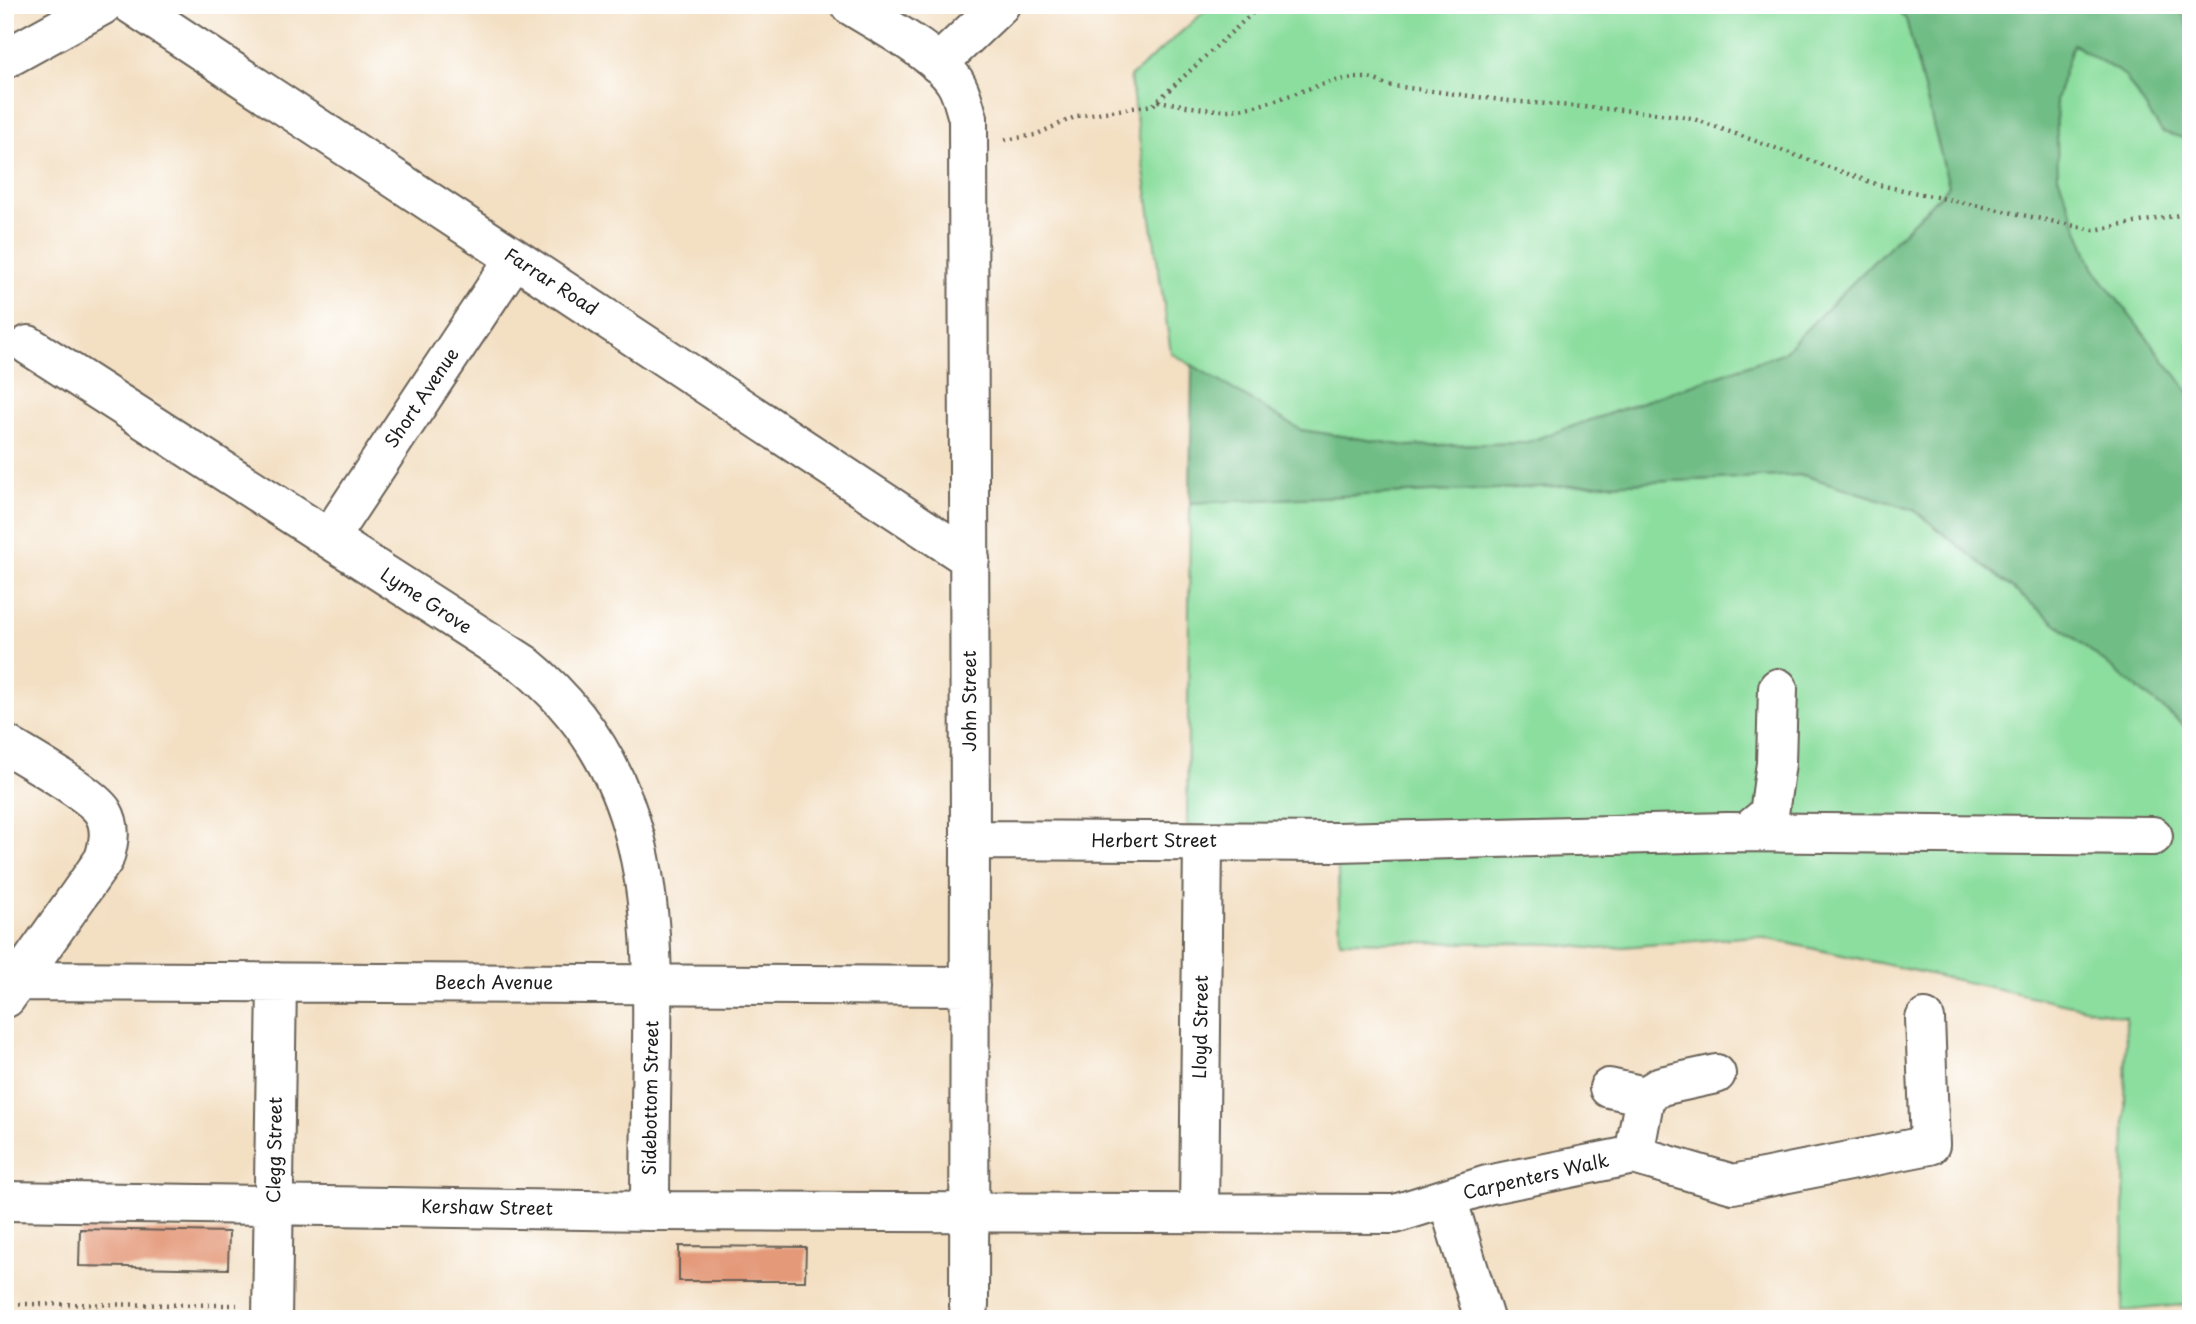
<svg xmlns="http://www.w3.org/2000/svg" width="2196" height="1324" viewBox="0 0 2196 1324" font-family="'Playpen Sans',sans-serif">
  <style>
    .green { fill: #8cde9f; stroke: #547d5e; stroke-width: 2 }
    .forest { fill: #71bd86; stroke: #466c51; stroke-width: 2 }
    .building { fill: #e49979 }
    .lines { fill: none; stroke-linecap: round; stroke-linejoin: round }
    .minor-casing { stroke: #676056; stroke-width: 42 }
    .path { stroke: #676056; stroke-width: 4.5; stroke-dasharray: 2 5; stroke-linecap: butt }
    .minor { stroke: #fff; stroke-width: 38 }
    .labels { text-anchor: middle; stroke-width: 5; stroke-linejoin: round; paint-order: stroke }
    .street-label { font-size: 18px; fill: #1c1c1c; stroke: #fff }
  </style>
  <rect width="100%" height="100%" fill="#fff"/>
  <filter id="ink" filterUnits="userSpaceOnUse"><feTurbulence type="fractalNoise" baseFrequency=".0143" numOctaves="2"/><feDisplacementMap in="SourceGraphic" scale="14" xChannelSelector="R" yChannelSelector="G"/><feConvolveMatrix kernelMatrix="1 2 1 2 8 2 1 2 1" color-interpolation-filters="sRGB"/></filter>
  <filter id="wash" filterUnits="userSpaceOnUse"><feTurbulence type="fractalNoise" baseFrequency=".00686" numOctaves="4" result="noise"/><feDisplacementMap in="SourceGraphic" scale="28" xChannelSelector="R" yChannelSelector="G"/><feGaussianBlur stdDeviation="1.57" result="paint"/><feColorMatrix in="noise" values="0 0 0 0 0 0 0 0 0 0 0 0 0 0 0 0 0 1.4 0 .05"/><feComposite in="paint" operator="in"/></filter>
  <g filter="url(#wash)">
    <rect width="100%" height="100%" fill="#f3dfc2"/>
    <!-- green -->
    <path class="green" d="M 1212,5 L 1891,5 L 1906,19 L 1949,186 L 1783,353 L 1525,443 L 1408,446 L 1301,430 L 1171,353 L 1130,77 Z
      M 2072,44 L 2124,75 L 2162,132 L 2191,140 L 2191,395 L 2093,268 L 2057,176 L 2056,100 Z
      M 1803,475 L 1914,510 L 2191,731 L 2191,1304 L 2123,1311 L 2126,1017 L 1755,936 L 1599,949 L 1552,944 L 1340,941 L 1337,842 L 1187,826 L 1190,503 Z"/>
    <!-- forest -->
    <path class="forest" d="M 1891,5 L 2179,5 L 2191,33 L 2191,140 L 2162,132 L 2124,75 L 2073,44 L 2056,100 L 2058,176 L 2093,268 L 2191,395 L 2191,731 L 1914,510 L 1803,475 L 1190,503 L 1192,365 L 1301,430 L 1408,446 L 1525,443 L 1783,353 L 1949,186 L 1906,19 Z"/>
    <g id="blocks">
      <!-- building -->
      <path class="building" d="M 80,1229 L 229,1232 L 228,1269 L 79,1266 Z
        M 679,1246 L 806,1247 L 805,1281 L 679,1281 Z"/>
    </g>
  </g>
  <g filter="url(#ink)">
    <use href="#blocks" fill-opacity="0" stroke="#676056" stroke-width="2"/>
    <g class="lines">
      <!-- minor casing -->
      <g class="minor-casing">
        <path id="minor" d="M 132,5 L 970,559
          M 850,5 C 880,24 936,53 955,82 C 962,93 964,106 968,118 L 970,840 L 969,1306
          M 5,59 L 103,5
          M 938,64 L 1000,5
          M 28,345 L 524,664 C 648,765 654,899 652,1046 C 651,1101 650,1156 650,1211
          M 329,538 L 515,258
          M 5,744 C 26,757 92,794 103,812 C 112,827 109,843 104,859 L 6,998
          M 1747,832 L 1769,814 L 1776,763 L 1778,688
          M 970,840 L 1337,842 L 1727,832 L 2153,836
          M 18,981 L 970,986
          M 1609,1088 L 1645,1096
          M 1634,1155 L 1645,1096 L 1661,1086 L 1716,1074
          M 1447,1198 L 1484,1319
          M 5,1201 L 650,1211 L 1395,1214 L 1487,1185 L 1634,1155 L 1733,1184 L 1930,1145 L 1925,1019
          M 1199,1213 L 1203,842
          M 272,1319 L 277,982"/>
      </g>
      <!-- path -->
      <path class="path" d="M 1158,101 C 1185,105 1212,113 1239,109 C 1281,104 1324,76 1366,78 C 1372,78 1380,82 1386,85 L 1509,101 L 1646,112 L 1691,118 L 1879,185 L 2094,230 L 2191,213
        M 1005,140 L 1035,135 L 1077,116 L 1153,105 L 1261,5
        M 5,1304 L 237,1305"/>
      <!-- minor -->
      <use href="#minor" class="minor"/>
    </g>
  </g>
  <g class="labels">
    <!-- street labels -->
    <g class="street-label">
      <text transform="translate(551 282) rotate(33)" y="6">Farrar Road</text>
      <text transform="translate(422 398) rotate(-56)" y="6">Short Avenue</text>
      <text transform="translate(426 601) rotate(33)" y="6">Lyme Grove</text>
      <text transform="translate(970 701) rotate(-90)" y="6">John Street</text>
      <text x="1154" y="847">Herbert Street</text>
      <text x="494" y="989">Beech Avenue</text>
      <text transform="translate(1201 1027) rotate(-89)" y="6">Lloyd Street</text>
      <text transform="translate(651 1098) rotate(-89)" y="6">Sidebottom Street</text>
      <text transform="translate(275 1150) rotate(-89)" y="6">Clegg Street</text>
      <text transform="translate(1536 1177) rotate(-13)" y="6">Carpenters Walk</text>
      <text transform="translate(487 1208) rotate(1)" y="6">Kershaw Street</text>
    </g>
  </g>
  <!-- margin -->
  <rect width="2196" height="1324" fill="none" stroke="#fff" stroke-width="28"/>
</svg>
